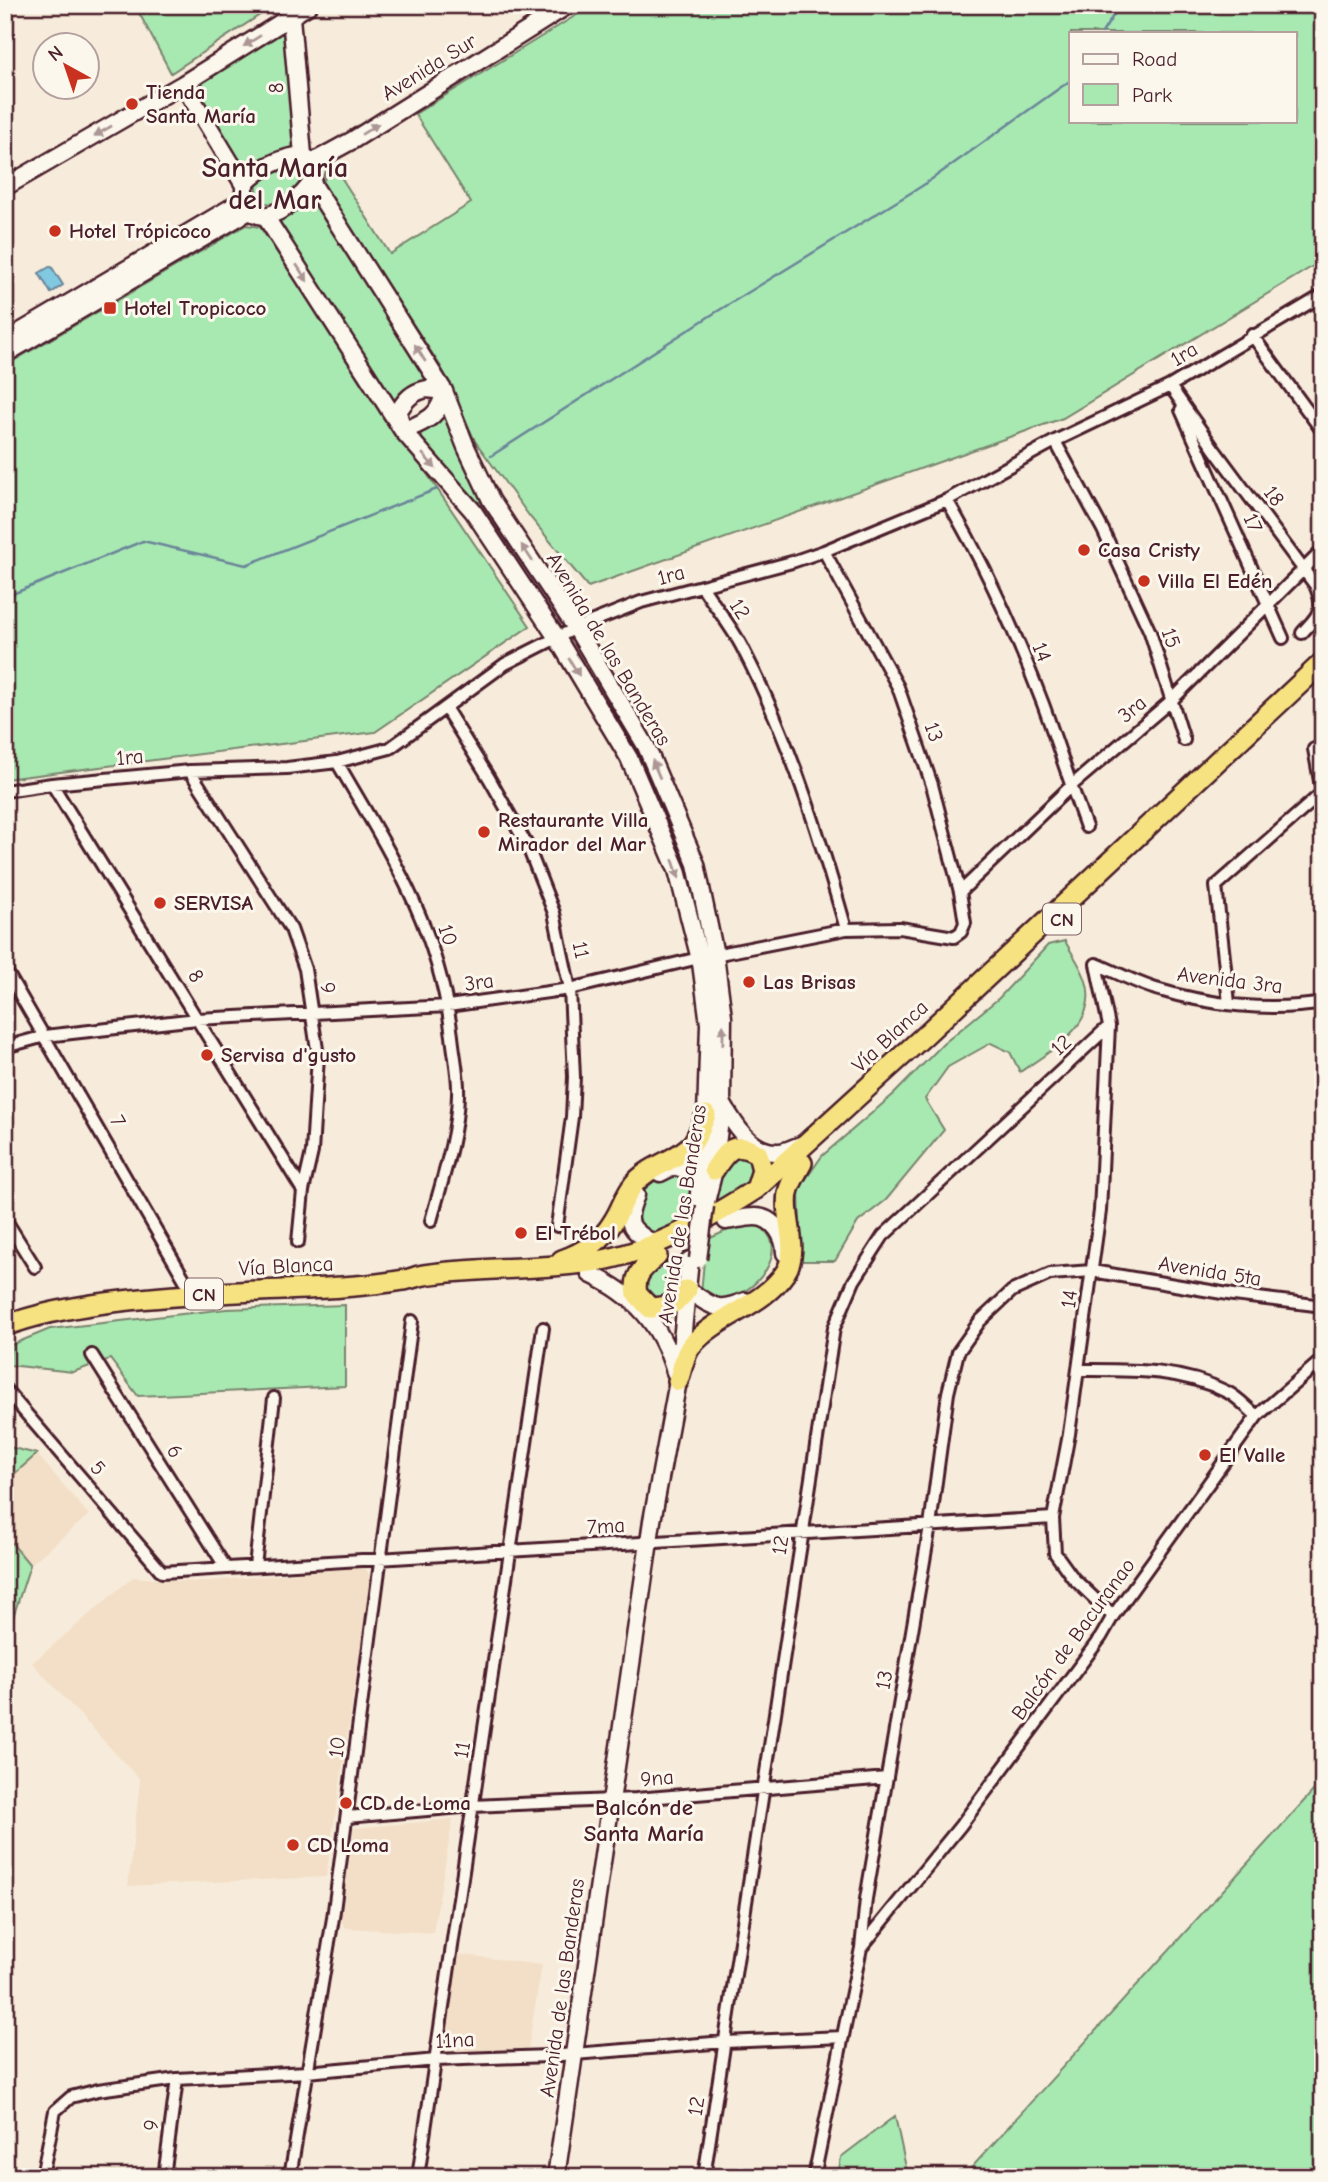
<svg xmlns="http://www.w3.org/2000/svg" width="1328" height="2182" viewBox="0 0 1328 2182" font-family="'Comic Neue',sans-serif">
  <style>
    .built { fill: #f3dfc7 }
    .green { fill: #a8e9b2; stroke: #79846e; stroke-width: 2; fill-rule: evenodd }
    .water { fill: #80c9e1; stroke: #6a8598; stroke-width: 2 }
    .lines { fill: none; stroke-linecap: round; stroke-linejoin: round }
    .stream { stroke: #6a8598; stroke-width: 2.5 }
    .street-casing { stroke: #4a1f2b; stroke-width: 16 }
    .secondary-casing { stroke: #4a1f2b; stroke-width: 21 }
    .highway-casing { stroke: #4a1f2b; stroke-width: 24 }
    .street { stroke: #fbf7ec; stroke-width: 10 }
    .secondary { stroke: #fbf7ec; stroke-width: 16 }
    .highway { stroke: #f7e281; stroke-width: 19 }
    .secondary-bridge-casing { stroke: #4a1f2b; stroke-width: 21; stroke-linecap: butt }
    .secondary-bridge { stroke: #fbf7ec; stroke-width: 16 }
    .oneway { fill: #ab9695 }
    .poi-dot { fill: #c8321e; stroke: #fbf7ec; stroke-width: 2.5 }
    .labels { text-anchor: middle; stroke-width: 6; stroke-linejoin: round; paint-order: stroke }
    .shield { fill: #fbf7ec; stroke: #7f6065; stroke-width: 2 }
    .shield-label { font-size: 19px; font-weight: bold; fill: #4a1f2b }
    .street-label { font-size: 21px; fill: #4a1f2b; stroke: #fbf7ec }
    .poi-label { font-size: 21px; font-weight: bold; fill: #4a1f2b; stroke: #fbf7ec; text-anchor: start }
    .neighbourhood-label { font-size: 23px; font-weight: bold; fill: #4a1f2b; stroke: #fbf7ec }
    .district-label { font-size: 28px; font-weight: bold; fill: #4a1f2b; stroke: #fbf7ec }
  </style>
  <rect width="100%" height="100%" fill="#f7ecdb"/>
  <filter id="ink" filterUnits="userSpaceOnUse"><feTurbulence type="fractalNoise" baseFrequency=".0143" numOctaves="2"/><feDisplacementMap in="SourceGraphic" scale="14" xChannelSelector="R" yChannelSelector="G"/><feConvolveMatrix kernelMatrix="1 2 1 2 8 2 1 2 1" color-interpolation-filters="sRGB"/></filter>
  <g filter="url(#ink)">
    <!-- built -->
    <path class="built" d="M 37,1454 L 89,1515 L 30,1565 L 5,1535 L 5,1482 Z
      M 365,1567 L 371,1578 L 326,1877 L 128,1886 L 140,1780 L 32,1663 L 133,1577 L 196,1582 Z
      M 453,1819 L 433,1933 L 345,1928 L 341,1920 L 354,1828 Z
      M 458,1954 L 542,1965 L 528,2049 L 442,2052 Z"/>
    <!-- green -->
    <path class="green" d="M 142,5 L 275,5 L 171,73 L 137,9 Z
      M 593,5 L 1323,5 L 1323,260 L 1063,418 L 588,587 L 530,517 L 475,441 L 441,367 L 323,186 L 326,170 L 334,166 L 390,254 L 471,203 L 415,114 ZM 1071,33 L 1295,33 L 1295,121 L 1071,121 Z
      M 280,33 L 285,34 L 288,39 L 294,148 L 271,156 L 245,169 L 240,168 L 195,93 L 198,83 Z
      M 294,164 L 303,173 C 303,199 253,222 257,182 L 285,166 Z
      M 312,199 L 428,381 L 408,388 L 393,406 L 274,221 L 296,210 L 306,200 Z
      M 246,225 L 260,227 L 530,626 L 375,732 L 5,779 L 5,366 Z
      M 445,413 L 482,499 L 480,502 L 476,502 L 415,434 Z
      M 1065,941 C 1072,954 1082,967 1086,981 C 1100,1025 1050,1051 1020,1072 L 1010,1052 L 991,1043 L 948,1067 L 925,1099 L 944,1130 L 886,1200 L 858,1222 L 835,1261 L 801,1261 L 799,1189 L 822,1156 L 894,1094 L 943,1044 L 999,998 L 1048,945 Z
      M 735,1153 L 753,1158 L 752,1182 L 713,1206 L 721,1169 Z
      M 679,1171 C 696,1183 690,1200 687,1219 L 657,1231 L 644,1233 L 635,1226 C 636,1218 635,1204 639,1197 C 647,1183 664,1174 679,1171 Z
      M 755,1223 C 798,1246 753,1298 722,1300 C 713,1301 708,1298 701,1293 L 706,1240 L 741,1224 Z
      M 682,1257 L 681,1288 L 674,1296 L 646,1300 L 645,1272 L 657,1265 Z
      M 345,1305 L 345,1386 L 138,1396 L 110,1359 L 73,1372 L 9,1365 L 11,1345 L 50,1329 L 226,1309 Z
      M 5,1446 L 37,1454 L 5,1482 Z
      M 5,1535 L 30,1565 L 5,1642 Z
      M 1323,1780 L 1323,2177 L 963,2177 Z
      M 895,2116 L 908,2177 L 838,2177 L 841,2157 Z"/>
    <!-- water -->
    <path class="water" d="M 51,266 L 63,285 L 51,293 L 39,273 Z"/>
    <g class="lines">
      <!-- stream -->
      <path class="stream" d="M 1102,33 L 1120,5
        M 491,456 L 713,314 L 922,186 L 1071,80
        M 5,597 L 143,541 L 246,565 L 437,489"/>
      <!-- street casing -->
      <g class="street-casing">
        <path id="street" d="M 1252,335 L 1323,432
          M 1170,386 L 1214,449 L 1315,585 C 1326,610 1319,614 1302,633
          M 1181,410 L 1283,638
          M 1055,441 L 1103,530 L 1150,632 L 1184,740
          M 947,500 C 985,565 1016,633 1043,704 C 1058,745 1071,786 1086,827
          M 702,586 C 715,607 732,627 743,649 C 789,738 819,833 846,929
          M 446,709 L 489,778 L 528,847 L 554,913 L 562,952 L 570,989 L 574,1077 L 572,1117 L 557,1226
          M 1314,749 L 1323,797
          M 337,762 C 392,856 438,926 452,1036 C 454,1056 459,1076 458,1095 C 457,1137 442,1180 431,1221
          M 190,771 L 291,929 L 305,969 L 318,1056 L 312,1152 L 303,1191 L 298,1242
          M 52,784 L 303,1191
          M 5,791 L 52,784 L 190,771 L 287,768 L 337,762 L 390,748 L 505,664 L 576,628 L 641,602 L 792,562 L 824,551 L 947,500 L 1055,441 L 1170,386 L 1323,295
          M 960,892 L 1071,786 L 1172,700 L 1323,550
          M 1096,964 L 1109,1026 L 1100,1211 L 1069,1434 L 1053,1518 L 1055,1553 L 1073,1578 L 1113,1616
          M 1096,964 C 1116,972 1136,983 1156,989 C 1208,1005 1269,1012 1323,1003
          M 5,969 L 193,1294
          M 1229,1003 L 1216,886 L 1323,792
          M 5,1047 L 45,1036 L 197,1019 L 448,1006 L 570,989 L 699,958 L 846,929 L 900,928 L 954,937 L 961,932 L 965,923 L 960,892 L 932,785 L 898,687 L 824,551
          M 5,1219 L 35,1267
          M 92,1355 L 226,1568
          M 1078,1370 C 1129,1370 1180,1368 1227,1392 C 1238,1397 1247,1408 1257,1416
          M 5,1389 L 162,1572 L 1053,1518
          M 255,1566 L 274,1398
          M 347,1817 L 473,1806 L 636,1799 L 887,1778
          M 861,1948 L 961,1825 L 1101,1637 L 1113,1616 L 1257,1416 L 1323,1359
          M 44,2177 L 44,2166 L 55,2111 L 71,2097 L 98,2090 L 177,2079 L 307,2072 L 436,2060 L 549,2056 L 725,2042 L 843,2037
          M 164,2177 L 177,2079
          M 290,2177 L 333,1918 L 412,1321
          M 418,2177 L 543,1328
          M 704,2177 L 834,1328 L 854,1281 L 883,1236 L 1109,1026
          M 814,2177 L 861,1948 L 866,1899 L 930,1526 L 948,1393 L 958,1352 L 980,1321 L 1012,1291 L 1050,1274 L 1092,1271 L 1234,1295 L 1323,1306"/>
      </g>
      <!-- secondary casing -->
      <g class="secondary-casing">
        <path id="secondary" d="M 291,17 L 303,155
          M 183,84 L 244,185
          M 303,155 C 308,161 313,166 313,174 C 314,191 280,214 265,216 C 259,216 253,213 249,211 L 244,200 L 244,185 C 260,167 279,158 303,155 Z
          M 311,163 L 353,140 L 568,5
          M 312,183 L 444,391 L 466,447 L 491,500 L 576,628 L 646,746 L 696,864 L 715,955 L 723,1017 L 722,1103 L 714,1170 L 705,1206
          M 5,187 L 183,84 L 309,5
          M 265,216 L 403,431 L 473,511 L 557,638 L 629,758 L 677,870 L 701,963 L 709,1024 L 706,1115 L 698,1204
          M 5,341 L 244,200
          M 5,354 L 249,211
          M 427,389 L 444,391 C 441,417 424,422 403,431 L 398,412 C 406,399 412,392 427,389 Z
          M 722,1103 C 734,1124 751,1154 779,1152 C 786,1152 794,1147 801,1145
          M 660,1173 L 674,1166 L 690,1171 L 699,1182
          M 636,1195 C 624,1223 629,1229 654,1244
          M 726,1221 C 735,1220 746,1217 755,1217 C 774,1217 785,1237 785,1253
          M 590,1274 C 635,1295 661,1324 675,1372
          M 694,1294 C 715,1309 720,1311 745,1301
          M 556,2177 L 652,1521 L 678,1381 L 690,1260"/>
      </g>
      <!-- highway casing -->
      <g class="highway-casing">
        <path id="highway" d="M 714,1170 C 727,1150 734,1140 758,1154 L 762,1170 L 756,1189
          M 657,1256 C 643,1268 633,1275 637,1294 L 650,1308 C 669,1307 676,1305 687,1290
          M 562,1260 C 582,1253 602,1241 613,1222 C 621,1210 625,1195 634,1184 C 650,1165 675,1162 692,1144 C 698,1137 702,1124 706,1115
          M 5,1326 C 65,1303 154,1297 219,1293 C 278,1289 346,1290 404,1280 C 411,1279 417,1276 424,1275 C 482,1266 541,1271 598,1261 C 654,1251 709,1219 756,1189 L 925,1035 L 1323,662
          M 678,1381 C 682,1371 684,1354 691,1346 C 717,1315 762,1307 785,1273 C 801,1249 783,1218 788,1193 C 790,1183 797,1172 802,1163"/>
      </g>
      <!-- street -->
      <use href="#street" class="street"/>
      <!-- secondary -->
      <use href="#secondary" class="secondary"/>
      <!-- highway -->
      <use href="#highway" class="highway"/>
      <!-- secondary-bridge casing -->
      <g class="secondary-bridge-casing">
        <path id="secondary-bridge" d="M 698,1259 L 705,1206"/>
      </g>
      <!-- secondary-bridge -->
      <use href="#secondary-bridge" class="secondary-bridge"/>
    </g>
    <!-- one-way arrows -->
    <defs><path id="oneway-solid" d="M-6-.8H1V-3.2L6.5 0L1 3.2V.8H-6Z" transform="scale(1.75)"/></defs>
    <g class="oneway">
      <use href="#oneway-solid" transform="translate(252 41) rotate(148)"/>
      <use href="#oneway-solid" transform="translate(370 129) rotate(-32)"/>
      <use href="#oneway-solid" transform="translate(103 131) rotate(150)"/>
      <use href="#oneway-solid" transform="translate(302 273) rotate(57)"/>
      <use href="#oneway-solid" transform="translate(420 353) rotate(-122)"/>
      <use href="#oneway-solid" transform="translate(429 461) rotate(49)"/>
      <use href="#oneway-solid" transform="translate(527 553) rotate(-124)"/>
      <use href="#oneway-solid" transform="translate(574 667) rotate(59)"/>
      <use href="#oneway-solid" transform="translate(656 769) rotate(-113)"/>
      <use href="#oneway-solid" transform="translate(676 869) rotate(71)"/>
      <use href="#oneway-solid" transform="translate(723 1035) rotate(-89)"/>
    </g>
  </g>
  <!-- markers -->
  <g class="poi-dot">
    <circle cx="132" cy="104" r="7"/>
    <circle cx="55" cy="231" r="7"/>
    <rect x="103" y="301" width="14" height="14" rx="3.5"/>
    <circle cx="1084" cy="550" r="7"/>
    <circle cx="1144" cy="581" r="7"/>
    <circle cx="484" cy="832" r="7"/>
    <circle cx="160" cy="903" r="7"/>
    <circle cx="749" cy="982" r="7"/>
    <circle cx="207" cy="1055" r="7"/>
    <circle cx="521" cy="1233" r="7"/>
    <circle cx="1205" cy="1455" r="7"/>
    <circle cx="346" cy="1803" r="7"/>
    <circle cx="293" cy="1845" r="7"/>
  </g>
  <g class="labels">
    <!-- shield labels -->
    <g class="shield">
      <rect x="1043" y="903.5" width="38" height="31" rx="5"/>
      <rect x="185" y="1278.5" width="38" height="31" rx="5"/>
    </g>
    <g class="shield-label">
      <text x="1062" y="926">CN</text>
      <text x="204" y="1301">CN</text>
    </g>
    <!-- street labels -->
    <g class="street-label">
      <text transform="translate(429 67) rotate(-32)" y="7">Avenida Sur</text>
      <text transform="translate(276 88) rotate(-95)" y="7">8</text>
      <text transform="translate(1184 354) rotate(-31)" y="7">1ra</text>
      <text transform="translate(1274 496) rotate(53)" y="7">18</text>
      <text transform="translate(1253 523) rotate(66)" y="7">17</text>
      <text transform="translate(671 575) rotate(-15)" y="7">1ra</text>
      <text transform="translate(740 609) rotate(57)" y="7">12</text>
      <text transform="translate(1171 638) rotate(71)" y="7">15</text>
      <text transform="translate(609 649) rotate(59)" y="7">Avenida de las Banderas</text>
      <text transform="translate(1042 652) rotate(68)" y="7">14</text>
      <text transform="translate(1132 709) rotate(-40)" y="7">3ra</text>
      <text transform="translate(934 732) rotate(71)" y="7">13</text>
      <text transform="translate(130 757) rotate(-5)" y="7">1ra</text>
      <text transform="translate(448 935) rotate(72)" y="7">10</text>
      <text transform="translate(581 950) rotate(78)" y="7">11</text>
      <text transform="translate(196 976) rotate(58)" y="7">8</text>
      <text transform="translate(1230 980) rotate(7)" y="7">Avenida 3ra</text>
      <text transform="translate(479 982) rotate(-8)" y="7">3ra</text>
      <text transform="translate(328 988) rotate(81)" y="7">9</text>
      <text transform="translate(890 1036) rotate(-43)" y="7">Vía Blanca</text>
      <text transform="translate(1061 1045) rotate(-43)" y="7">12</text>
      <text transform="translate(118 1121) rotate(60)" y="7">7</text>
      <text transform="translate(682 1214) rotate(-81)" y="7">Avenida de las Banderas</text>
      <text transform="translate(286 1266) rotate(-3)" y="7">Vía Blanca</text>
      <text transform="translate(1210 1271) rotate(9)" y="7">Avenida 5ta</text>
      <text transform="translate(1069 1299) rotate(-82)" y="7">14</text>
      <text transform="translate(175 1451) rotate(58)" y="7">6</text>
      <text transform="translate(98 1468) rotate(49)" y="7">5</text>
      <text transform="translate(606 1526) rotate(-3)" y="7">7ma</text>
      <text transform="translate(780 1545) rotate(-81)" y="7">12</text>
      <text transform="translate(1073 1639) rotate(-54)" y="7">Balcón de Bacuranao</text>
      <text transform="translate(884 1680) rotate(-80)" y="7">13</text>
      <text transform="translate(337 1747) rotate(-82)" y="7">10</text>
      <text transform="translate(462 1750) rotate(-81)" y="7">11</text>
      <text transform="translate(657 1778) rotate(-5)" y="7">9na</text>
      <text transform="translate(562 1988) rotate(-82)" y="7">Avenida de las Banderas</text>
      <text transform="translate(455 2040) rotate(-3)" y="7">11na</text>
      <text transform="translate(696 2106) rotate(-81)" y="7">12</text>
      <text transform="translate(151 2125) rotate(-83)" y="7">9</text>
    </g>
    <!-- poi labels -->
    <g class="poi-label">
      <text x="146" y="99">Tienda<tspan x="146" dy="24">Santa María</tspan></text>
      <text x="69" y="238">Hotel Trópicoco</text>
      <text x="124" y="315">Hotel Tropicoco</text>
      <text x="1098" y="557">Casa Cristy</text>
      <text x="1158" y="588">Villa El Edén</text>
      <text x="498" y="827">Restaurante Villa<tspan x="498" dy="24">Mirador del Mar</tspan></text>
      <text x="174" y="910">SERVISA</text>
      <text x="763" y="989">Las Brisas</text>
      <text x="221" y="1062">Servisa d'gusto</text>
      <text x="535" y="1240">El Trébol</text>
      <text x="1219" y="1462">El Valle</text>
      <text x="360" y="1810">CD de Loma</text>
      <text x="307" y="1852">CD Loma</text>
    </g>
    <!-- neighbourhood labels -->
    <g class="neighbourhood-label">
      <text x="644" y="1815">Balcón de<tspan x="644" dy="26">Santa María</tspan></text>
    </g>
    <!-- district labels -->
    <g class="district-label">
      <text x="275" y="177">Santa María<tspan x="275" dy="32">del Mar</tspan></text>
    </g>
  </g>
  <!-- margin -->
  <rect width="1328" height="2182" fill="none" stroke="#fbf7ec" stroke-width="28"/>
  <rect x="14" y="14" width="1300" height="2154" fill="none" stroke="#4a1f2b" stroke-width="2.5" filter="url(#ink)"/>
  <!-- legend -->
  <rect x="1069" y="32" width="228" height="91" fill="#fbf7ec" stroke="#b4a19f" stroke-width="2"/>
  <rect x="1083" y="54" width="35" height="10" fill="#fbf7ec" stroke="#b4a19f" stroke-width="2"/>
  <text x="1132" y="66" font-size="21" fill="#4a1f2b">Road</text>
  <rect x="1083" y="84" width="35" height="21" fill="#a8e9b2" stroke="#b4a19f" stroke-width="2"/>
  <text x="1132" y="102" font-size="21" fill="#4a1f2b">Park</text>
  <!-- north arrow -->
  <g transform="translate(66 66) rotate(320)"><circle r="33" fill="#fbf7ec" stroke="#b4a19f" stroke-width="2"/>
  <path d="M0-5L12 26L0 18L-12 26Z" fill="#c8321e"/>
  <text y="-10" font-size="19" font-weight="bold" text-anchor="middle" fill="#4a1f2b">N</text>
  </g>
</svg>
